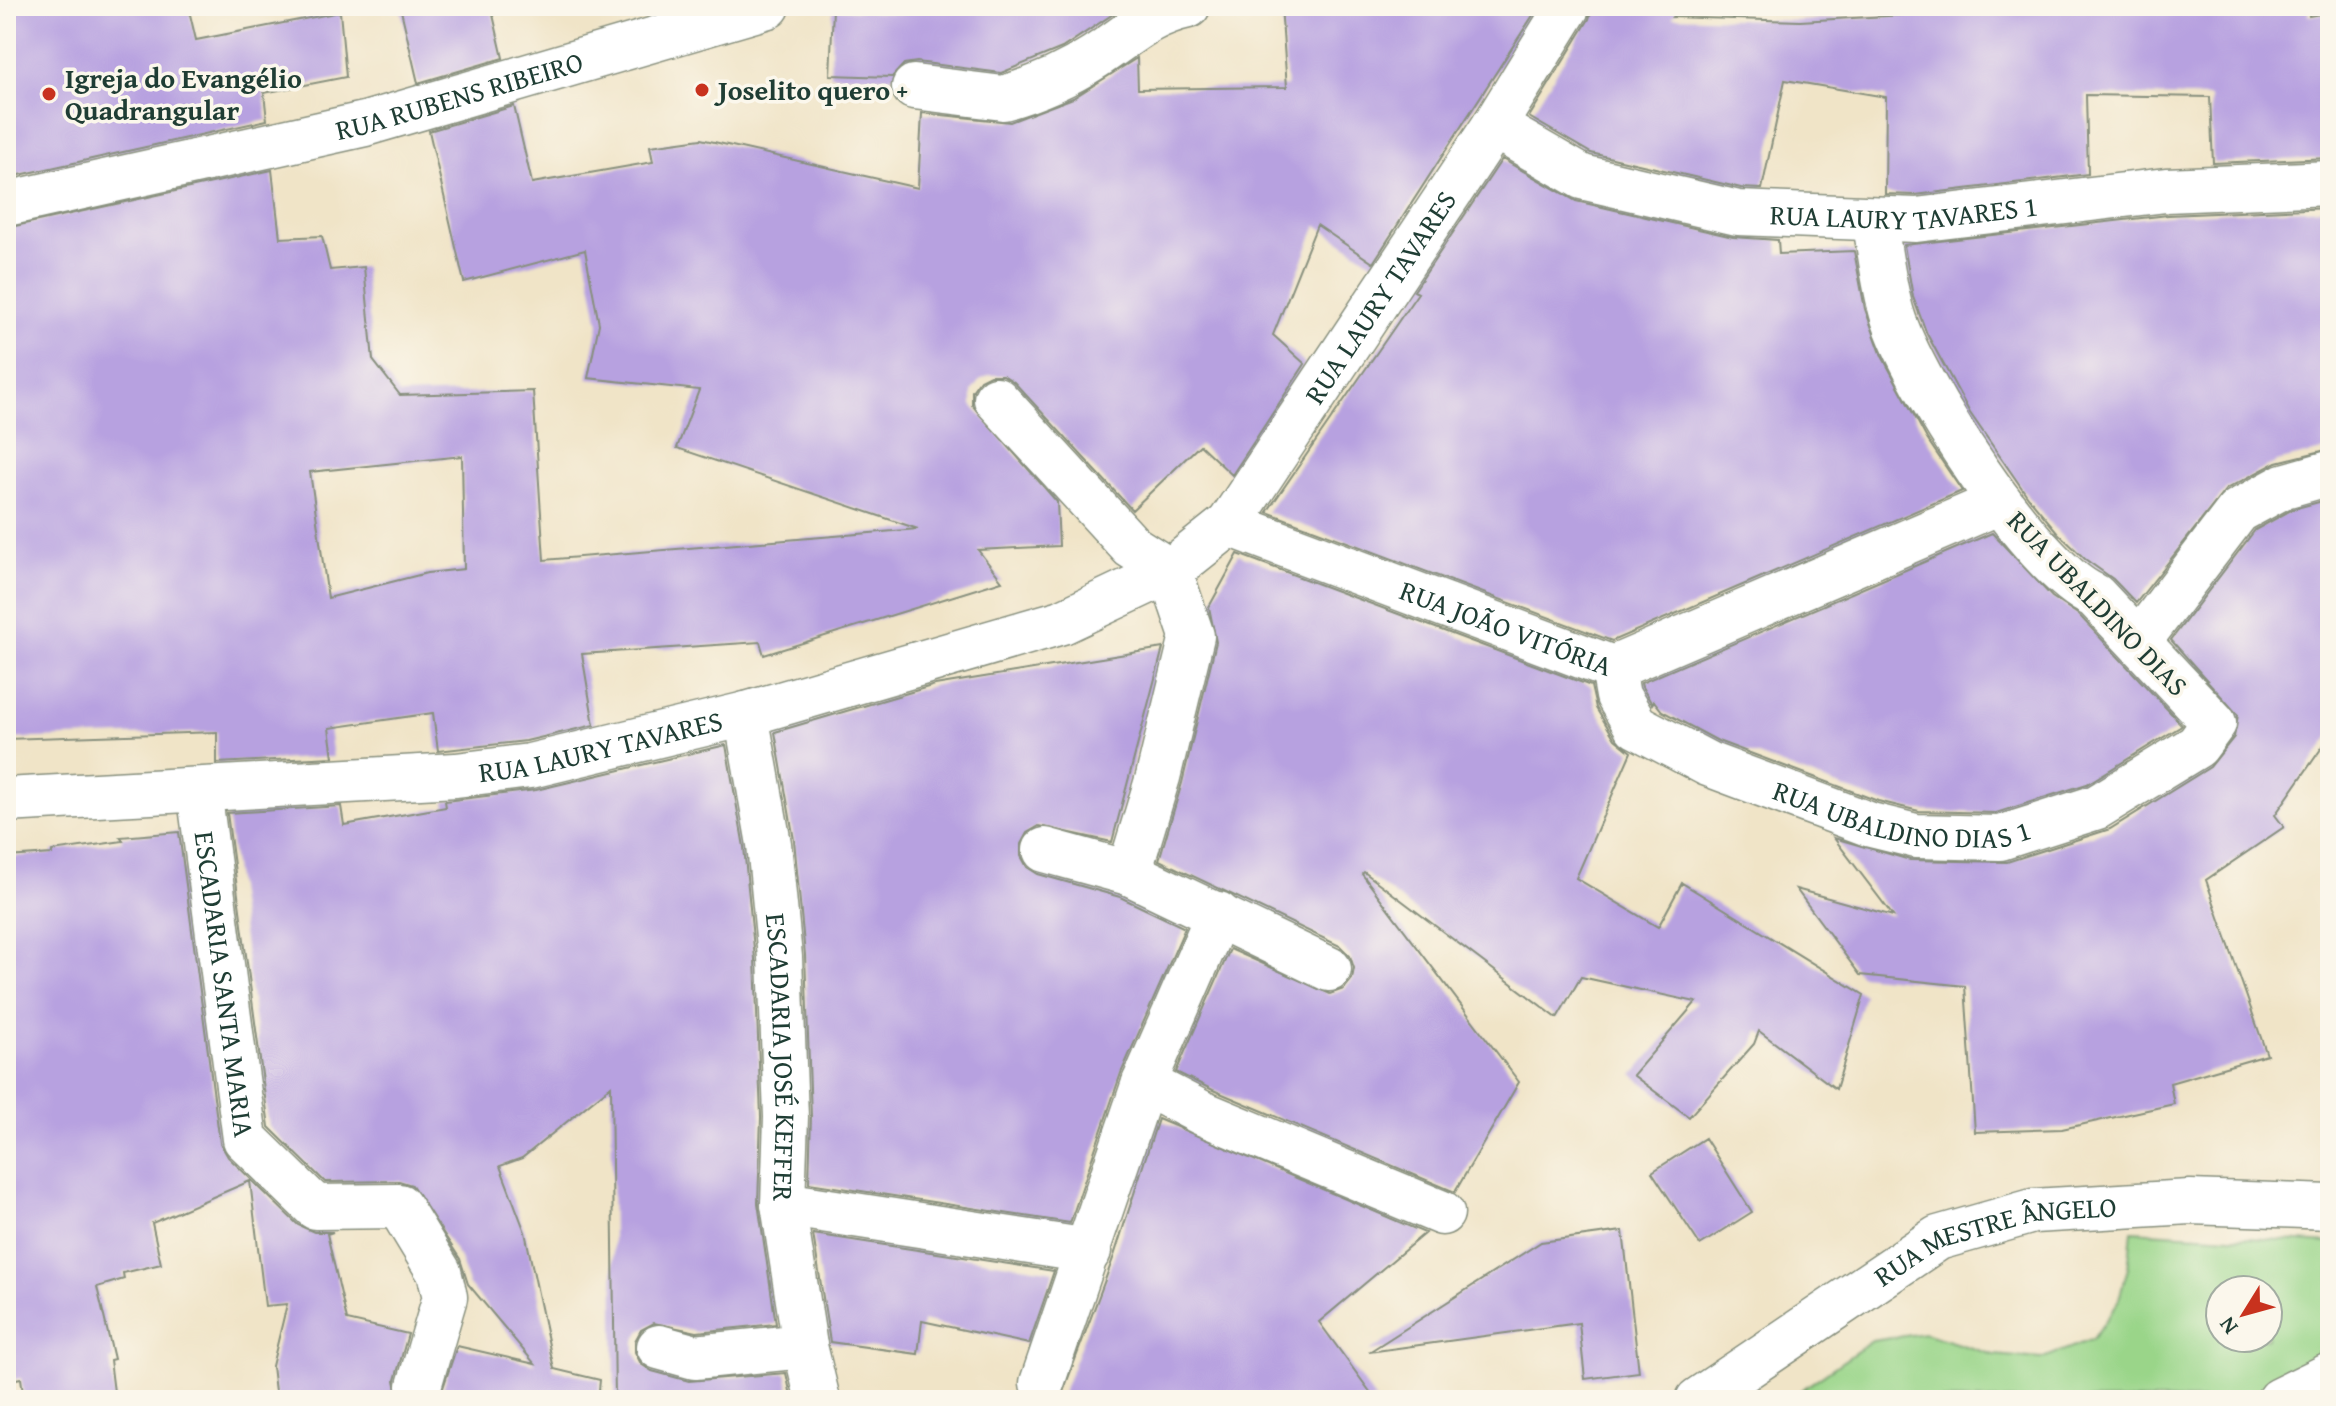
<svg xmlns="http://www.w3.org/2000/svg" width="2336" height="1406" viewBox="0 0 2336 1406" font-family="'Gentium Book Plus',serif">
  <style>
    .green { fill: #9ad589; stroke: #5c895e; stroke-width: 2; fill-rule: evenodd }
    .building { fill: #b7a1e0; fill-rule: evenodd }
    .lines { fill: none; stroke-linecap: round; stroke-linejoin: round }
    .minor-casing { stroke: #88907e; stroke-width: 47 }
    .minor { stroke: #fff; stroke-width: 44 }
    .poi-dot { fill: #c8321e; stroke: #fbf7ec; stroke-width: 3 }
    .labels { text-anchor: middle; stroke-width: 7; stroke-linejoin: round; paint-order: stroke }
    .poi-label { font-size: 28px; font-weight: bold; fill: #1f3d34; stroke: #fbf7ec; text-anchor: start }
    .street-label { font-size: 28px; fill: #1f3d34; stroke: #fbf7ec }
  </style>
  <rect width="100%" height="100%" fill="#fbf7ec"/>
  <filter id="ink" filterUnits="userSpaceOnUse"><feTurbulence type="fractalNoise" baseFrequency=".0125" numOctaves="2"/><feDisplacementMap in="SourceGraphic" scale="16" xChannelSelector="R" yChannelSelector="G"/><feConvolveMatrix kernelMatrix="1 2 1 2 8 2 1 2 1" color-interpolation-filters="sRGB"/></filter>
  <filter id="wash" filterUnits="userSpaceOnUse"><feTurbulence type="fractalNoise" baseFrequency=".006" numOctaves="4" result="noise"/><feDisplacementMap in="SourceGraphic" scale="32" xChannelSelector="R" yChannelSelector="G"/><feGaussianBlur stdDeviation="1.8" result="paint"/><feColorMatrix in="noise" values="0 0 0 0 0 0 0 0 0 0 0 0 0 0 0 0 0 1.4 0 .05"/><feComposite in="paint" operator="in"/></filter>
  <g filter="url(#wash)">
    <rect width="100%" height="100%" fill="#f0e4c7"/>
    <!-- green -->
    <path class="green" d="M 2132,1231 L 2330,1243 L 2330,1400 L 1787,1400 L 1872,1341 L 1924,1333 L 1994,1355 L 2041,1359 L 2093,1339 L 2118,1302 L 2128,1268 ZM 2220,1290 L 2268,1290 L 2268,1338 L 2220,1338 Z"/>
    <g id="blocks">
      <!-- building -->
      <path class="building" d="M 6,6 L 188,6 L 196,40 L 340,12 L 346,77 L 264,93 L 267,120 L 6,178 Z
        M 400,6 L 491,6 L 503,58 L 418,83 Z
        M 902,6 L 1125,6 L 1062,48 L 1001,73 L 917,62 L 904,64 L 892,77 L 830,75 L 833,9 L 904,14 Z
        M 1281,6 L 1539,6 L 1373,263 L 1317,225 L 1273,335 L 1305,364 L 1232,475 L 1200,445 L 1132,510 L 1014,382 L 1003,375 L 990,375 L 980,380 L 972,391 L 972,405 L 1057,502 L 1059,546 L 978,550 L 1002,581 L 764,655 L 760,642 L 582,654 L 594,725 L 526,741 L 438,751 L 433,713 L 329,728 L 333,757 L 217,763 L 217,732 L 6,739 L 6,228 L 272,170 L 280,238 L 322,236 L 330,270 L 364,267 L 373,360 L 400,395 L 533,391 L 544,560 L 918,529 L 677,448 L 699,390 L 588,378 L 599,324 L 585,250 L 464,282 L 429,131 L 514,106 L 532,183 L 653,162 L 650,146 L 701,139 L 918,188 L 922,113 L 1010,122 L 1073,98 L 1137,58 L 1138,89 L 1287,87 ZM 462,456 L 464,569 L 427,573 L 328,598 L 310,472 Z
        M 1593,6 L 1681,6 L 1672,17 L 1800,21 L 1904,15 L 1904,6 L 2308,6 L 2309,16 L 2330,12 L 2330,158 L 2213,163 L 2210,97 L 2086,95 L 2088,174 L 1915,195 L 1885,194 L 1886,97 L 1785,80 L 1762,189 L 1741,188 L 1591,153 L 1529,117 L 1589,19 Z
        M 1502,159 L 1576,201 L 1733,237 L 1778,240 L 1779,254 L 1854,251 L 1865,309 L 1882,356 L 1927,439 L 1962,491 L 1612,641 L 1267,512 L 1418,293 L 1414,291 Z
        M 2330,208 L 2330,449 L 2277,462 L 2226,489 L 2136,603 L 2113,579 L 2085,559 L 2058,533 L 2028,497 L 1970,413 L 1927,334 L 1913,297 L 1904,245 L 2168,215 Z
        M 2330,499 L 2330,736 L 2275,815 L 2284,827 L 2206,880 L 2267,1055 L 2170,1083 L 2174,1104 L 2062,1129 L 1975,1132 L 1965,986 L 1860,975 L 1796,889 L 1893,916 L 1834,838 L 1910,860 L 2007,862 L 2110,829 L 2210,767 L 2234,737 L 2238,715 L 2171,640 L 2255,530 L 2293,509 Z
        M 1992,533 L 2052,597 L 2079,615 L 2182,725 L 2180,727 L 2087,784 L 1996,813 L 1919,811 L 1878,801 L 1718,741 L 1662,711 L 1654,701 L 1652,704 L 1642,687 L 1641,683 Z
        M 1238,554 L 1591,686 L 1596,708 L 1615,739 L 1631,752 L 1576,878 L 1658,927 L 1682,883 L 1864,995 L 1836,1089 L 1759,1031 L 1754,1044 L 1689,1117 L 1633,1075 L 1696,1002 L 1581,977 L 1557,1018 L 1364,872 L 1362,874 L 1519,1082 L 1455,1192 L 1213,1090 L 1176,1072 L 1230,949 L 1330,994 L 1344,989 L 1352,979 L 1354,968 L 1350,956 L 1340,946 L 1159,860 L 1182,783 L 1216,642 L 1209,607 Z
        M 1163,648 L 1112,842 L 1039,826 L 1027,833 L 1021,844 L 1021,856 L 1027,867 L 1038,874 L 1120,897 L 1185,928 L 1121,1073 L 1070,1223 L 809,1183 L 811,1116 L 805,955 L 794,840 L 775,732 L 935,685 Z
        M 726,745 L 744,847 L 755,959 L 761,1117 L 758,1203 L 776,1324 L 697,1332 L 654,1323 L 641,1330 L 635,1341 L 635,1352 L 641,1364 L 652,1371 L 689,1381 L 786,1373 L 792,1400 L 615,1400 L 611,1086 L 522,1158 L 500,1166 L 525,1232 L 554,1369 L 600,1380 L 598,1400 L 439,1400 L 457,1346 L 535,1364 L 468,1284 L 460,1259 L 412,1185 L 399,1181 L 325,1182 L 269,1127 L 227,813 L 341,806 L 344,825 L 446,807 L 445,801 L 536,790 Z
        M 179,832 L 220,1143 L 228,1157 L 298,1225 L 314,1232 L 333,1232 L 327,1234 L 347,1320 L 408,1334 L 395,1380 L 399,1400 L 276,1400 L 272,1366 L 287,1304 L 265,1306 L 250,1181 L 152,1223 L 161,1264 L 123,1273 L 124,1279 L 97,1287 L 114,1359 L 110,1360 L 115,1400 L 24,1400 L 21,1378 L 6,1381 L 6,857 L 52,854 L 52,851 L 123,841 L 120,837 Z
        M 1158,1119 L 1425,1233 L 1319,1322 L 1376,1400 L 1060,1400 L 1114,1256 Z
        M 1705,1138 L 1752,1212 L 1700,1245 L 1652,1172 Z
        M 1623,1231 L 1639,1372 L 1585,1379 L 1579,1323 L 1369,1352 L 1541,1242 Z
        M 813,1234 L 1054,1271 L 1029,1344 L 922,1321 L 918,1354 L 830,1342 Z"/>
    </g>
  </g>
  <g filter="url(#ink)">
    <use href="#blocks" fill-opacity="0" stroke="#88907e" stroke-width="2"/>
    <g class="lines">
      <!-- minor casing -->
      <g class="minor-casing">
        <g id="minor">
          <path d="M 914,87 L 1003,98 C 1035,89 1067,75 1095,57 C 1129,35 1147,15 1188,6"/>
          <path id="s1" d="M 1494,126 L 1582,177 L 1738,213 L 1916,220 L 2166,190 L 2330,183"/>
          <path id="s2" d="M 6,204 L 365,124 L 768,6"/>
          <path d="M 996,399 L 1132,547 L 1170,571 L 1192,636 L 1158,777 L 1129,873"/>
          <path id="s3" d="M 1229,524 L 1613,668 L 2000,502"/>
          <path d="M 2139,641 L 2238,511 L 2284,486 L 2330,473"/>
          <path id="s4" d="M 1613,668 L 1618,696 L 1636,726 L 1708,764 L 1871,825 L 1916,836 L 2000,838 L 2097,807 L 2197,746 L 2214,723 L 2095,596 C 2032,569 1912,382 1892,314 C 1883,284 1880,250 1874,219"/>
          <path id="s5" d="M 746,714 L 769,844 L 780,957 L 786,1117 L 783,1204 L 805,1346 L 818,1400"/>
          <path id="s6" d="M 199,790 L 245,1139 L 315,1207 L 399,1206 L 439,1272 L 445,1297 L 419,1386"/>
          <path id="s7" d="M 6,800 L 456,775 L 530,766 L 746,714 L 1062,622 L 1170,571 L 1229,524 L 1494,126 L 1568,6"/>
          <path d="M 1045,850 L 1129,873 L 1329,969"/>
          <path d="M 1144,1083 L 1202,1113 L 1442,1213"/>
          <path d="M 783,1204 L 1089,1251"/>
          <path d="M 659,1347 L 695,1357 L 805,1346"/>
          <path d="M 1042,1383 L 1144,1083 L 1218,914"/>
          <path id="s8" d="M 1698,1400 L 1938,1238 L 2033,1211 L 2190,1202 L 2330,1207"/>
          <path d="M 2279,1400 L 2330,1375"/>
        </g>
      </g>
      <!-- minor -->
      <use href="#minor" class="minor"/>
    </g>
  </g>
  <!-- markers -->
  <g class="poi-dot">
    <circle cx="702" cy="90" r="8"/>
    <circle cx="49" cy="94" r="8"/>
  </g>
  <g class="labels">
    <!-- poi labels -->
    <g class="poi-label">
      <text x="65" y="88">Igreja do Evangélio<tspan x="65" dy="32">Quadrangular</tspan></text>
      <text x="718" y="100">Joselito quero +</text>
    </g>
    <!-- street labels -->
    <g class="street-label">
      <text dy="10" stroke="none"><textPath href="#s2" startOffset="466">RUA RUBENS RIBEIRO</textPath></text>
      <text dy="10" stroke="none"><textPath href="#s1" startOffset="428">RUA LAURY TAVARES 1</textPath></text>
      <text dy="10" stroke="none"><textPath href="#s7" startOffset="1544">RUA LAURY TAVARES</textPath></text>
      <text transform="translate(2098 603) rotate(46)" y="10">RUA UBALDINO DIAS</text>
      <text dy="10" stroke="none"><textPath href="#s3" startOffset="296">RUA JOÃO VITÓRIA</textPath></text>
      <text dy="10" stroke="none"><textPath href="#s7" startOffset="598">RUA LAURY TAVARES</textPath></text>
      <text dy="10" stroke="none"><textPath href="#s4" startOffset="348">RUA UBALDINO DIAS 1</textPath></text>
      <text dy="10" stroke="none"><textPath href="#s6" startOffset="196">ESCADARIA SANTA MARIA</textPath></text>
      <text dy="10" stroke="none"><textPath href="#s5" startOffset="346">ESCADARIA JOSÉ KEFFER</textPath></text>
      <text dy="10" stroke="none"><textPath href="#s8" startOffset="344">RUA MESTRE ÂNGELO</textPath></text>
    </g>
  </g>
  <!-- margin -->
  <rect width="2336" height="1406" fill="none" stroke="#fbf7ec" stroke-width="32"/>
  <!-- north arrow -->
  <g transform="translate(2244 1314) rotate(233)"><circle r="38" fill="#fbf7ec" stroke="#a3ada2" stroke-width="2"/>
  <path d="M0-6L14 30L0 20L-14 30Z" fill="#c8321e"/>
  <text y="-12" font-size="22" font-weight="bold" text-anchor="middle" fill="#1f3d34">N</text>
  </g>
</svg>
